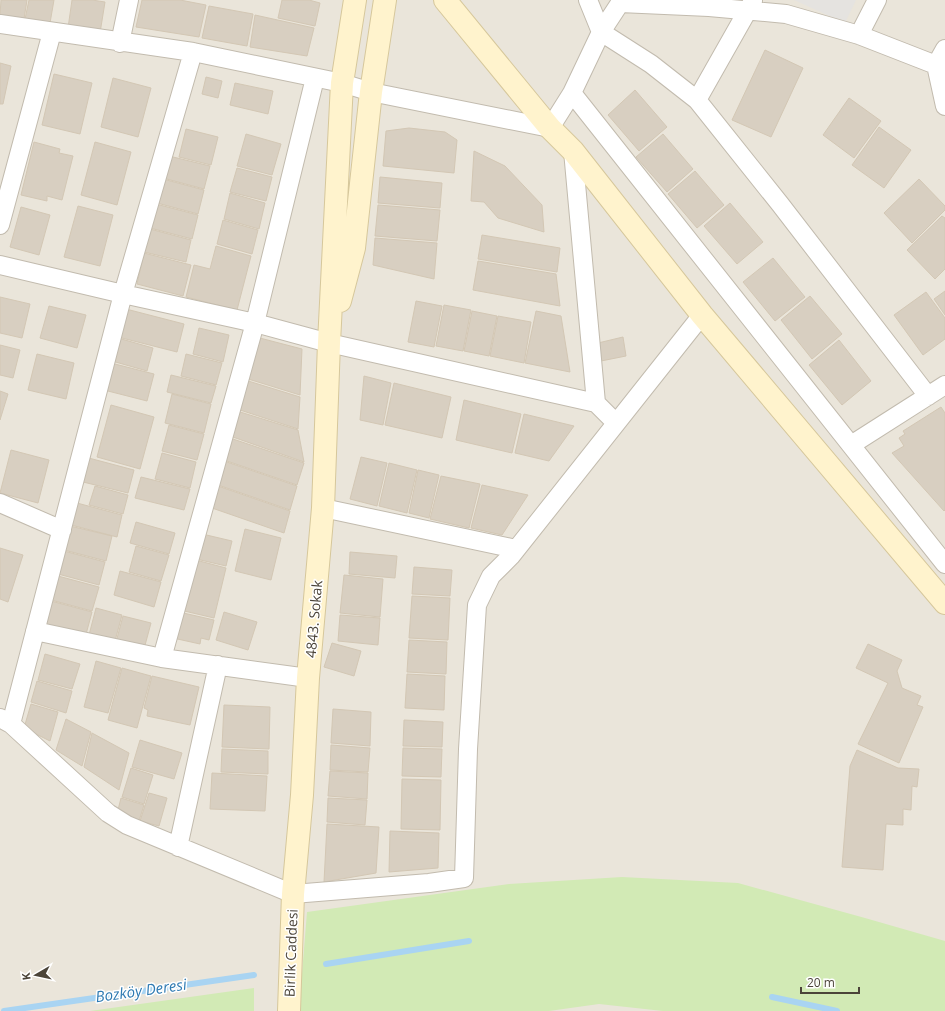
<svg xmlns="http://www.w3.org/2000/svg" width="945" height="1011" viewBox="0 0 945 1011" font-family="'Open Sans',sans-serif">
  <style>
    .residential { fill: #eae5da }
    .green { fill: #d2eab5 }
    .parking { fill: #e5e3e0 }
    .lines { fill: none; stroke-linecap: round; stroke-linejoin: round }
    .stream { stroke: #a9d4f2; stroke-width: 6 }
    .building { fill: #d8cfc1; stroke: #d3c7b4 }
    .street-casing { stroke: #c2bbae; stroke-width: 20 }
    .secondary-casing { stroke: #d6c79b; stroke-width: 24 }
    .street { stroke: #fff; stroke-width: 18 }
    .secondary { stroke: #fff3cd; stroke-width: 22 }
    .labels { text-anchor: middle; stroke-width: 3; stroke-linejoin: round; paint-order: stroke }
    .street-label { font-size: 14px; fill: #4b4439; stroke: #fff }
    .water-label { font-size: 15px; font-style: italic; fill: #2e7ab2; stroke: #fff }
  </style>
  <rect width="100%" height="100%" fill="#f6f3ec"/>
  <!-- residential -->
  <path class="residential" d="M 0,0 L 945,0 L 945,1011 L 0,1011 Z"/>
  <!-- green -->
  <path class="green" d="M 622,877 L 738,883 L 865,918 L 945,941 L 945,1011 L 663,1011 L 599,1004 L 549,1011 L 299,1011 L 307,912 L 509,884 Z
    M 254,988 L 254,1011 L 90,1011 Z"/>
  <!-- parking -->
  <path class="parking" d="M 794,0 L 856,0 L 845,23 Z"/>
  <g class="lines">
    <!-- stream -->
    <path class="stream" d="M 326,964 L 469,941
      M 772,997 L 837,1011
      M 4,1011 L 254,975"/>
  </g>
  <!-- building -->
  <path class="building" d="M 1,0 L 27,0 L 24,19 L 0,15 Z
    M 29,0 L 54,0 L 50,23 L 25,19 Z
    M 72,0 L 92,0 L 105,2 L 100,33 L 68,28 Z
    M 142,0 L 180,0 L 206,5 L 199,37 L 136,27 Z
    M 282,0 L 309,0 L 320,3 L 315,26 L 278,18 Z
    M 209,6 L 253,14 L 247,46 L 202,38 Z
    M 255,15 L 314,28 L 307,56 L 250,47 Z
    M 765,50 L 803,68 L 771,137 L 732,120 Z
    M 0,63 L 11,66 L 3,104 L 0,104 Z
    M 54,74 L 92,83 L 80,134 L 42,125 Z
    M 206,77 L 222,81 L 218,98 L 202,94 Z
    M 113,78 L 151,88 L 138,137 L 101,127 Z
    M 235,83 L 273,91 L 268,114 L 230,105 Z
    M 635,90 L 667,127 L 639,151 L 608,115 Z
    M 849,98 L 881,121 L 854,158 L 823,135 Z
    M 879,127 L 911,150 L 884,188 L 852,165 Z
    M 409,128 L 445,132 L 457,140 L 454,173 L 383,166 L 386,131 Z
    M 186,129 L 218,137 L 211,165 L 179,157 Z
    M 246,134 L 281,144 L 272,175 L 237,166 Z
    M 663,134 L 693,169 L 667,192 L 636,157 Z
    M 34,142 L 60,149 L 59,153 L 73,156 L 62,200 L 47,196 L 47,201 L 21,195 Z
    M 95,142 L 131,152 L 117,205 L 81,195 Z
    M 474,151 L 505,166 L 542,205 L 544,232 L 498,218 L 484,202 L 471,201 Z
    M 169,156 L 210,166 L 204,189 L 163,178 Z
    M 237,168 L 272,177 L 266,201 L 230,192 Z
    M 695,171 L 724,205 L 697,228 L 668,194 Z
    M 380,177 L 442,183 L 440,208 L 378,203 Z
    M 163,179 L 204,190 L 198,214 L 157,203 Z
    M 919,179 L 945,206 L 945,210 L 912,243 L 884,213 Z
    M 230,193 L 265,203 L 259,229 L 224,219 Z
    M 730,203 L 763,242 L 737,264 L 704,226 Z
    M 156,204 L 198,215 L 192,239 L 150,228 Z
    M 378,205 L 440,210 L 437,241 L 375,236 Z
    M 78,206 L 113,215 L 100,266 L 64,257 Z
    M 21,207 L 50,215 L 39,255 L 10,247 Z
    M 942,216 L 945,218 L 945,269 L 935,279 L 907,250 Z
    M 223,220 L 258,230 L 252,254 L 217,244 Z
    M 150,229 L 191,240 L 186,262 L 144,252 Z
    M 482,235 L 560,248 L 557,272 L 478,259 Z
    M 375,238 L 437,243 L 434,279 L 373,265 Z
    M 216,246 L 251,256 L 237,310 L 186,297 L 194,265 L 210,269 Z
    M 144,253 L 191,265 L 183,296 L 137,284 Z
    M 773,258 L 805,297 L 775,321 L 743,282 Z
    M 478,261 L 556,274 L 560,306 L 473,290 Z
    M 945,291 L 945,315 L 934,299 Z
    M 926,292 L 945,318 L 945,339 L 923,355 L 894,315 Z
    M 810,296 L 842,334 L 812,359 L 781,320 Z
    M 0,297 L 30,304 L 22,338 L 0,333 Z
    M 416,301 L 442,306 L 434,347 L 408,342 Z
    M 444,305 L 471,310 L 463,351 L 436,346 Z
    M 49,306 L 86,315 L 77,348 L 40,338 Z
    M 126,309 L 184,324 L 177,352 L 118,337 Z
    M 472,311 L 497,316 L 489,356 L 464,351 Z
    M 536,311 L 561,316 L 570,372 L 525,363 Z
    M 498,316 L 531,322 L 524,363 L 490,356 Z
    M 199,328 L 229,335 L 223,362 L 193,354 Z
    M 256,337 L 302,349 L 300,395 L 245,378 Z
    M 623,337 L 626,356 L 601,361 L 598,343 Z
    M 118,338 L 153,348 L 147,371 L 112,361 Z
    M 839,340 L 871,381 L 842,405 L 809,365 Z
    M 0,345 L 20,350 L 13,378 L 0,375 Z
    M 37,354 L 74,363 L 66,399 L 28,390 Z
    M 186,354 L 222,363 L 216,385 L 181,376 Z
    M 111,363 L 154,374 L 147,401 L 104,390 Z
    M 171,375 L 216,386 L 211,403 L 167,392 Z
    M 364,376 L 391,383 L 383,425 L 360,420 Z
    M 245,380 L 300,397 L 298,429 L 237,409 Z
    M 394,383 L 451,397 L 442,438 L 385,425 Z
    M 0,391 L 8,394 L 0,420 Z
    M 172,394 L 211,404 L 204,433 L 165,423 Z
    M 464,400 L 521,414 L 512,453 L 456,440 Z
    M 111,405 L 154,417 L 140,469 L 97,457 Z
    M 941,407 L 945,413 L 945,510 L 944,511 L 892,453 L 904,446 L 899,438 L 905,434 L 903,431 Z
    M 237,411 L 298,430 L 304,462 L 230,436 Z
    M 524,414 L 574,426 L 549,461 L 515,453 Z
    M 169,425 L 204,434 L 197,460 L 162,451 Z
    M 230,438 L 304,463 L 297,485 L 224,460 Z
    M 11,450 L 49,460 L 38,503 L 0,493 Z
    M 162,453 L 196,462 L 190,488 L 155,479 Z
    M 85,457 L 134,470 L 128,493 L 79,481 Z
    M 361,457 L 387,463 L 377,506 L 350,499 Z
    M 224,461 L 297,486 L 290,510 L 218,485 Z
    M 389,463 L 417,470 L 407,513 L 379,506 Z
    M 418,470 L 439,475 L 429,518 L 409,513 Z
    M 441,476 L 480,484 L 469,528 L 430,519 Z
    M 141,477 L 190,489 L 184,510 L 135,498 Z
    M 482,485 L 528,495 L 502,535 L 471,528 Z
    M 95,486 L 128,495 L 123,514 L 89,505 Z
    M 218,486 L 290,511 L 284,533 L 212,508 Z
    M 77,503 L 122,515 L 117,537 L 71,525 Z
    M 136,522 L 175,533 L 169,554 L 130,543 Z
    M 70,526 L 112,536 L 106,561 L 64,550 Z
    M 245,529 L 281,538 L 271,580 L 235,571 Z
    M 198,533 L 232,541 L 226,566 L 192,558 Z
    M 136,546 L 169,555 L 161,581 L 129,572 Z
    M 0,548 L 23,555 L 8,602 L 0,599 Z
    M 64,551 L 105,562 L 99,585 L 58,574 Z
    M 350,552 L 397,556 L 395,578 L 349,574 Z
    M 192,559 L 226,568 L 214,618 L 180,610 Z
    M 414,567 L 452,570 L 450,596 L 412,594 Z
    M 120,571 L 161,582 L 154,607 L 114,595 Z
    M 344,575 L 383,579 L 380,617 L 340,613 Z
    M 58,576 L 99,587 L 92,611 L 51,600 Z
    M 412,596 L 450,598 L 448,640 L 409,638 Z
    M 51,601 L 92,612 L 85,638 L 44,627 Z
    M 96,608 L 122,615 L 115,641 L 89,635 Z
    M 179,612 L 214,620 L 209,640 L 201,638 L 200,644 L 173,638 Z
    M 224,612 L 257,622 L 248,650 L 216,640 Z
    M 340,615 L 380,618 L 378,645 L 338,641 Z
    M 123,616 L 151,623 L 144,649 L 116,642 Z
    M 409,640 L 447,642 L 446,674 L 407,672 Z
    M 332,643 L 361,651 L 354,676 L 324,667 Z
    M 868,644 L 902,660 L 897,671 L 902,688 L 921,696 L 917,705 L 923,707 L 899,763 L 858,744 L 888,683 L 856,668 Z
    M 45,654 L 80,664 L 72,689 L 38,680 Z
    M 96,661 L 121,668 L 108,713 L 84,707 Z
    M 122,668 L 151,676 L 137,728 L 108,720 Z
    M 407,674 L 445,676 L 444,710 L 405,708 Z
    M 152,676 L 199,687 L 190,725 L 147,716 L 148,710 L 144,708 Z
    M 37,681 L 72,691 L 66,713 L 31,702 Z
    M 31,704 L 58,712 L 50,741 L 24,728 Z
    M 224,705 L 270,707 L 269,749 L 222,747 Z
    M 333,709 L 371,712 L 370,746 L 331,743 Z
    M 66,719 L 91,732 L 82,766 L 56,750 Z
    M 404,720 L 443,722 L 442,747 L 403,746 Z
    M 92,733 L 129,753 L 119,790 L 84,767 Z
    M 140,740 L 182,753 L 174,779 L 132,767 Z
    M 331,745 L 370,748 L 368,772 L 330,770 Z
    M 403,748 L 442,749 L 441,777 L 402,776 Z
    M 222,749 L 268,751 L 268,774 L 221,772 Z
    M 857,750 L 898,768 L 919,769 L 917,787 L 912,786 L 911,810 L 903,809 L 903,825 L 886,824 L 883,870 L 842,867 L 850,766 Z
    M 131,768 L 153,775 L 144,804 L 122,797 Z
    M 330,771 L 368,773 L 367,799 L 328,796 Z
    M 212,773 L 267,776 L 265,811 L 210,809 Z
    M 402,779 L 441,780 L 440,830 L 401,829 Z
    M 149,793 L 167,798 L 159,826 L 140,821 Z
    M 121,798 L 144,805 L 139,821 L 118,810 Z
    M 328,798 L 367,800 L 365,825 L 327,822 Z
    M 327,824 L 379,827 L 376,873 L 324,882 Z
    M 390,831 L 439,833 L 438,868 L 389,872 Z"/>
  <g class="lines">
    <!-- street casing -->
    <g class="street-casing">
      <path id="street" d="M 588,0 L 601,32 L 651,64 L 697,100 L 780,204 L 928,396
        M 0,24 L 193,52 L 342,83 L 371,92 L 550,128 L 572,93 L 601,32 L 620,3 L 709,7 L 786,14 L 859,35 L 936,65
        M 859,35 L 877,0
        M 120,43 L 129,0
        M 945,49 L 936,65 L 945,106
        M 572,93 L 945,564
        M 697,100 L 753,1
        M 573,151 L 596,403
        M 0,225 L 52,32
        M 0,265 L 123,294 L 255,323 L 329,343 L 596,403 L 615,422
        M 851,445 L 945,385
        M 0,503 L 62,530
        M 323,508 L 516,549
        M 35,631 L 162,658 L 308,678
        M 162,658 L 255,323 L 315,78
        M 0,718 L 11,724 L 108,813 L 127,825 L 293,894 L 429,883 L 464,878 L 468,749 L 477,605 L 491,576 L 511,556 L 702,315
        M 11,724 L 123,294 L 193,52
        M 178,847 L 218,665"/>
    </g>
    <!-- secondary casing -->
    <g class="secondary-casing">
      <path id="secondary" d="M 445,0 L 550,128 L 573,151 L 702,315 L 945,603
        M 340,301 L 354,248 L 371,92 L 385,0
        M 289,1011 L 293,894 L 302,795 L 308,678 L 323,508 L 329,343 L 342,83 L 355,0"/>
    </g>
    <!-- street -->
    <use href="#street" class="street"/>
    <!-- secondary -->
    <use href="#secondary" class="secondary"/>
  </g>
  <g class="labels">
    <!-- street labels -->
    <g class="street-label">
      <text transform="translate(314 619) rotate(-85)" y="5">4843. Sokak</text>
      <text transform="translate(291 953) rotate(-88)" y="5">Birlik Caddesi</text>
    </g>
    <!-- water labels -->
    <g class="water-label">
      <text transform="translate(141 991) rotate(-8)" y="5">Bozköy Deresi</text>
    </g>
  </g>
  <!-- north arrow -->
  <g transform="translate(36 975) rotate(261)" stroke="#ffffff" stroke-width="3" paint-order="stroke">
  <path d="M0-3L7 15L0 10L-7 15Z" fill="#4b4439"/>
  <text y="-6" font-size="11" font-weight="bold" text-anchor="middle" fill="#4b4439">K</text>
  </g>
  <!-- scale -->
  <path d="M801 987v6h58v-6" fill="none" stroke="#4b4439" stroke-width="2"/>
  <text x="807" y="987" font-size="12" fill="#4b4439" stroke="#ffffff" stroke-width="3" paint-order="stroke">20 m</text>
</svg>
